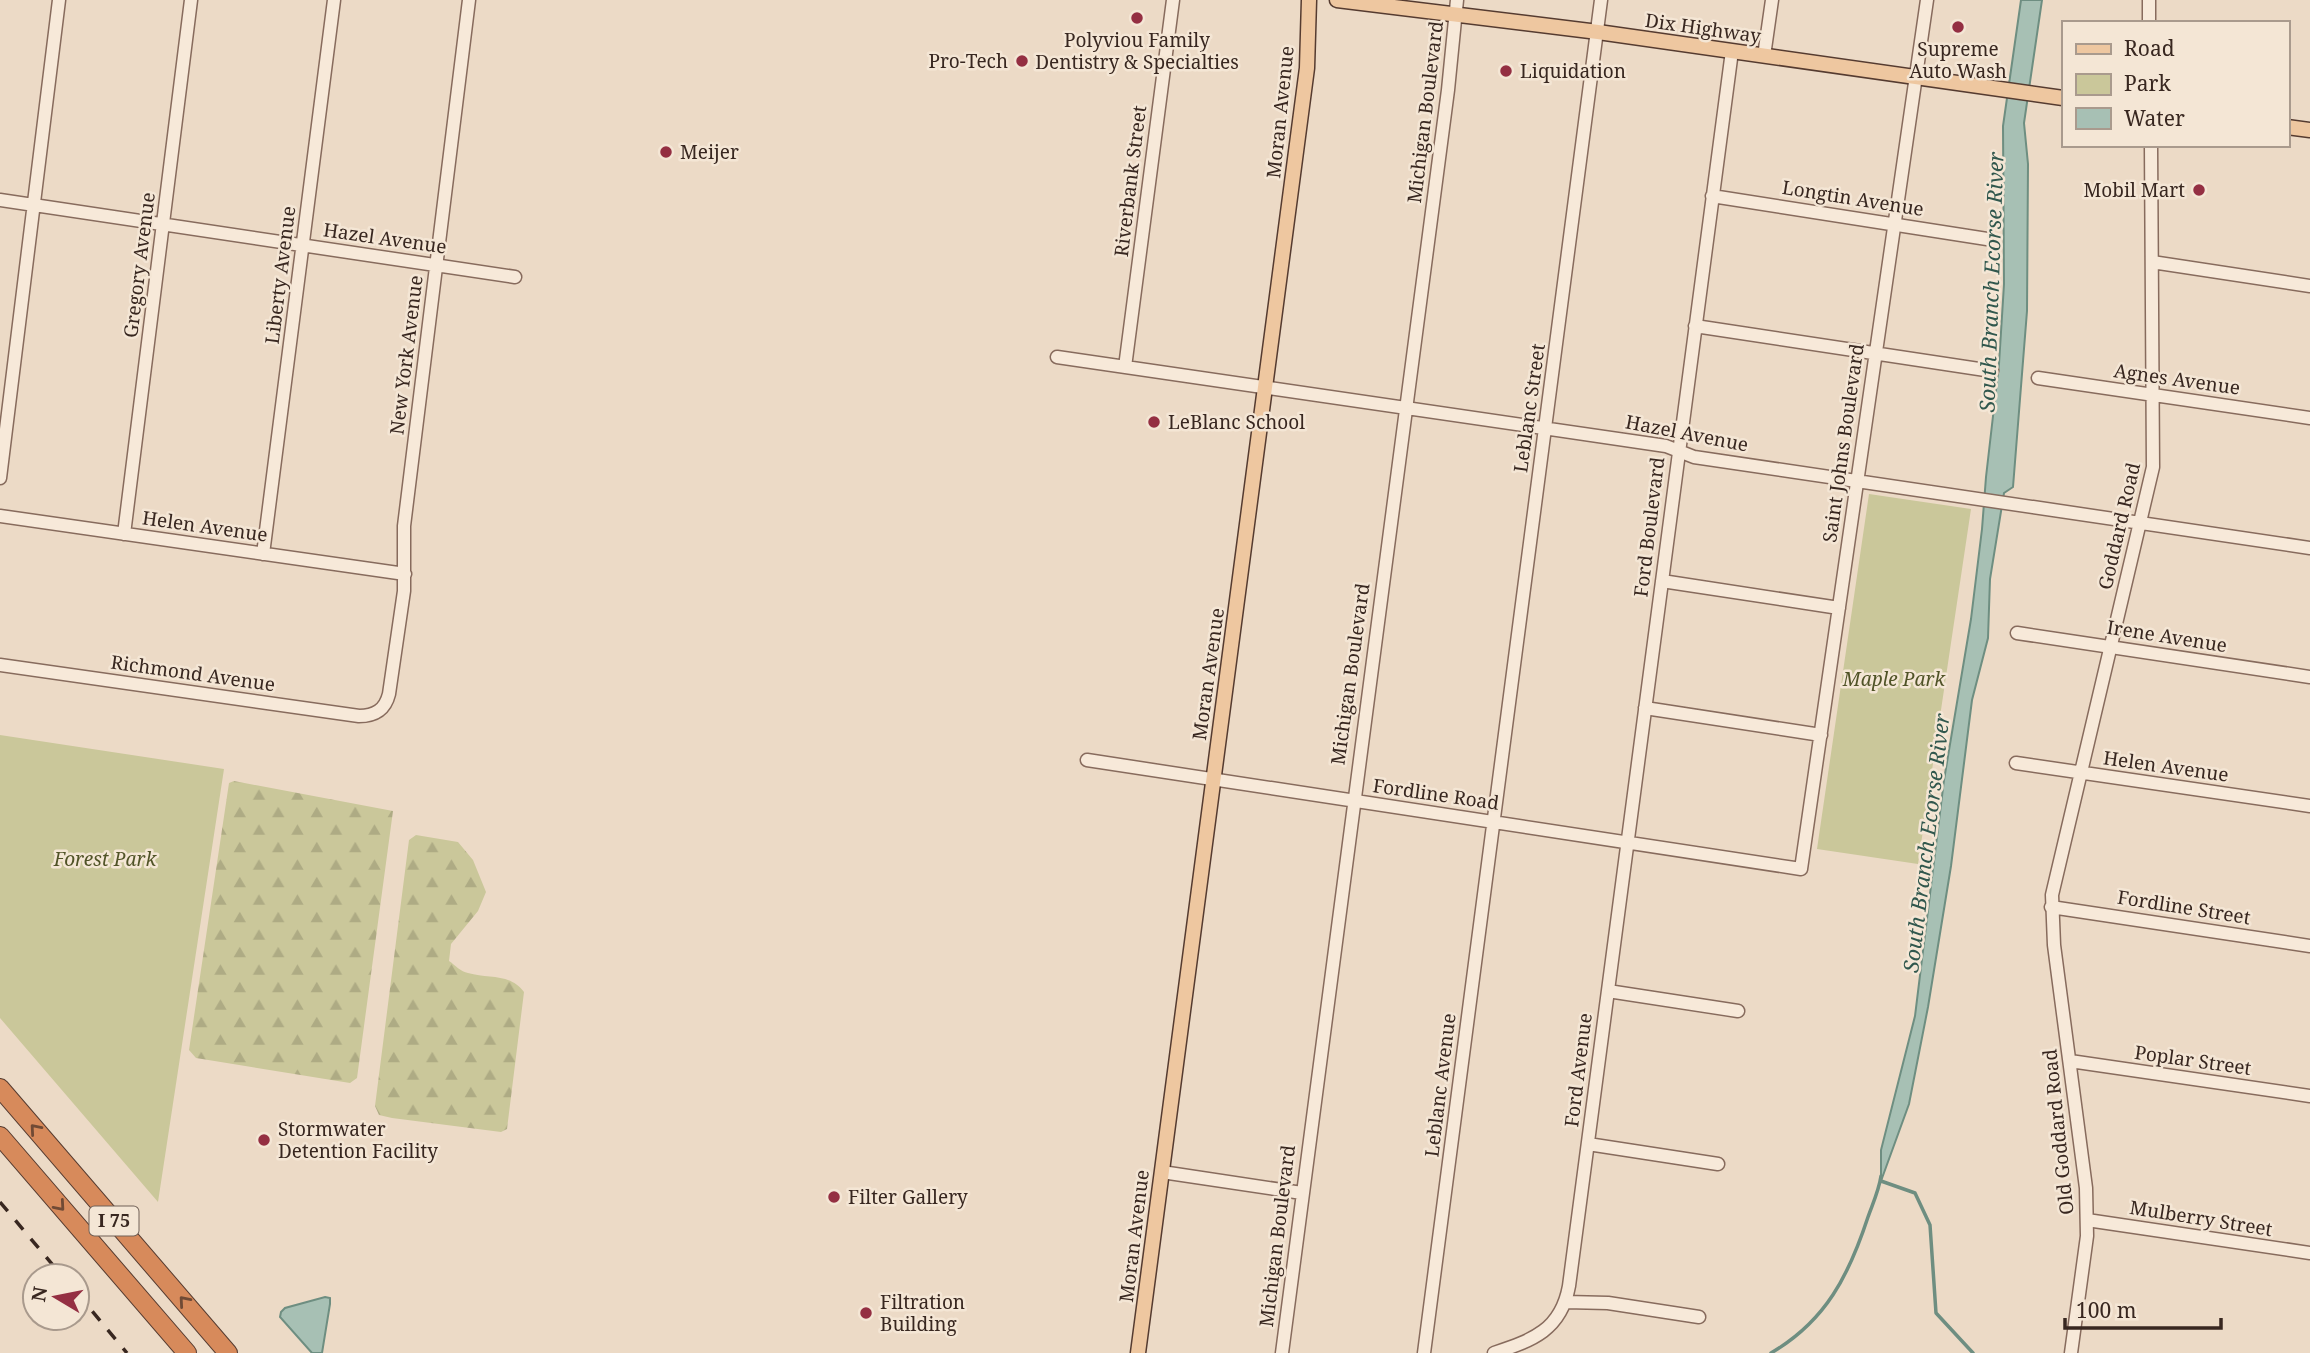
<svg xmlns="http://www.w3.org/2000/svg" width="2310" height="1353" viewBox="0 0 2310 1353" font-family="'Noto Serif',serif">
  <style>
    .forest { fill: url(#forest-firs) }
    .park { fill: #cac79a }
    .water { fill: #a7c0b4; stroke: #6e8e81; stroke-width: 2 }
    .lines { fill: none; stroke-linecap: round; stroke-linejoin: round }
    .stream { stroke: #6e8e81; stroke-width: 3.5 }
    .minor-casing { stroke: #876b5d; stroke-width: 15 }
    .major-casing { stroke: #553b30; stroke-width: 17 }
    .highway-casing { stroke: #553b30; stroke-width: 20 }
    .minor { stroke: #f7e9d9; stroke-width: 12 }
    .major { stroke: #eec7a0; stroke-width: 14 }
    .highway { stroke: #d78a5b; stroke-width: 18 }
    .rail { stroke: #382720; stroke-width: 3.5; stroke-dasharray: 12 12; stroke-linecap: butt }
    .oneway { stroke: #704a35 }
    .poi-dot { fill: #942f42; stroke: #f4e6d5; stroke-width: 2.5 }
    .labels { text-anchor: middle; stroke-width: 5; stroke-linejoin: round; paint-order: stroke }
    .shield { fill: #f4e6d5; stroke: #706056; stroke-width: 2 }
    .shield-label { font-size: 18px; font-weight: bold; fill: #382720 }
    .street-label { font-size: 19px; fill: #382720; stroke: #f4e6d5 }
    .poi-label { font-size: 19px; fill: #382720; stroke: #f4e6d5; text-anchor: start }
    .park-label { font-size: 19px; font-style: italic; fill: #505327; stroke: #f4e6d5 }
    .water-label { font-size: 21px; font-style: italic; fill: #30574d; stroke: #f4e6d5 }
  </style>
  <defs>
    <pattern id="forest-firs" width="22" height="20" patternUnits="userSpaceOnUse" patternTransform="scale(1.75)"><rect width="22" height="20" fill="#cac79a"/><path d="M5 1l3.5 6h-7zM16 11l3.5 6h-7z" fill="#aeab84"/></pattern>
  </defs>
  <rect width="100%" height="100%" fill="#ecdac6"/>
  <!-- forest -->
  <path class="forest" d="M 234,781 L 393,811 L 357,1078 L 350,1083 L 196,1058 L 189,1050 L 229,783 Z
    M 416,835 L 458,842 L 473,860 L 486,892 L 478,911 L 451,944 L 449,961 C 455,965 461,972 468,973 C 489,979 510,973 524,992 L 507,1129 L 501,1132 L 392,1118 L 379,1115 L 375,1106 L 409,840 Z"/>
  <!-- park -->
  <path class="park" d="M 1869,494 L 1971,509 L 1918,864 L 1817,849 Z
    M 0,735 L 224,769 L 158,1202 L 0,1018 Z"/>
  <!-- water -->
  <path class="water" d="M 2021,0 L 2042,0 L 2024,123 L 2028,164 L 2027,311 L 2013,487 L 2004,493 L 1990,579 L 1988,638 L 1972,700 L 1951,866 L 1928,1007 L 1909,1104 L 1881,1181 L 1881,1150 L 1915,1016 L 1944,780 L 1971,619 L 1982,529 L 1986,477 L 1999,364 L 2004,284 L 2003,126 Z
    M 325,1297 L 330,1298 L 330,1304 L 322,1353 L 312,1353 L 280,1317 L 281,1312 L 285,1308 Z"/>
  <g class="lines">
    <!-- stream -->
    <path class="stream" d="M 1881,1181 L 1915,1193 L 1930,1225 L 1936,1313 L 1973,1353
      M 1771,1353 C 1826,1321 1849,1275 1868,1217 C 1873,1203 1879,1190 1881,1176"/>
    <!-- minor casing -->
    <g class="minor-casing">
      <path id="minor" d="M 2149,0 L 2149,23
        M 1764,56 L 1772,0
        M 1712,196 L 1987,239
        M 0,200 L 515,277
        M 2152,262 L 2310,286
        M 1695,326 L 1992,371
        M 1057,357 L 1666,446 L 1694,457 L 2310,548
        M 1125,367 L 1173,0
        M 2038,378 L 2310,418
        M 0,478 L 59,0
        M 0,516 L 405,574
        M 124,534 L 191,0
        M 263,554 L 334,0
        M 1662,581 L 1839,608
        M 2017,633 L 2310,677
        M 0,665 L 359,716 C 375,716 385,710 389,694 L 404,591 L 404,526 L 469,0
        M 1645,708 L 1821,735
        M 1087,760 L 1801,869 L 1927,0
        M 2016,763 L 2310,806
        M 2051,907 L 2310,946
        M 1608,991 L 1738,1011
        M 2070,1061 L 2310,1096
        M 1588,1144 L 1718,1164
        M 1162,1172 L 1302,1193
        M 2087,1220 L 2310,1253
        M 1566,1302 L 1608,1303 L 1699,1317
        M 1282,1353 L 1448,90 L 1457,0
        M 1424,1353 L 1601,0
        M 1494,1353 C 1533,1340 1561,1330 1569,1286 L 1732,51
        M 2071,1353 L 2087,1236 L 2086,1188 L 2054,945 L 2052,895 L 2153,467 L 2151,145"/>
    </g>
    <!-- major casing -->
    <g class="major-casing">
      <path id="major" d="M 1337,0 L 1598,32 L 2063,98
        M 2287,127 L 2310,130
        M 1138,1353 L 1307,68 L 1309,0"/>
    </g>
    <!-- highway casing -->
    <g class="highway-casing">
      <path id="highway" d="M 0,1088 L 228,1353
        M 0,1136 L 187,1353"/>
    </g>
    <!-- minor -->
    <use href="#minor" class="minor"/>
    <!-- major -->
    <use href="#major" class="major"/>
    <!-- highway -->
    <use href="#highway" class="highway"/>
    <!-- rail -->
    <path class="rail" d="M 0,1202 L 62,1276
      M 77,1293 L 127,1353"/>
  </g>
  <!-- one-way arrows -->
  <defs><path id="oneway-chevron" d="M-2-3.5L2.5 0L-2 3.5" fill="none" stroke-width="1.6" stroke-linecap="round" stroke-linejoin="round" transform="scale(1.75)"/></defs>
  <g class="oneway">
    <use href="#oneway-chevron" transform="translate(35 1129) rotate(-131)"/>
    <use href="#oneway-chevron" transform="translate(60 1206) rotate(49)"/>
    <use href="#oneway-chevron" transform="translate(184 1301) rotate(-131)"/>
  </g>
  <!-- markers -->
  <g class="poi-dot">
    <circle cx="1137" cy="18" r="7"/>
    <circle cx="1958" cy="27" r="7"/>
    <circle cx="1022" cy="61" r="7"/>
    <circle cx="1506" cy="71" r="7"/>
    <circle cx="666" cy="152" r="7"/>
    <circle cx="2199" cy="190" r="7"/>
    <circle cx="1154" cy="422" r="7"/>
    <circle cx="264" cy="1140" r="7"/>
    <circle cx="834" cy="1197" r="7"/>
    <circle cx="866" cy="1313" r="7"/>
  </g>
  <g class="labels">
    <!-- shield labels -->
    <rect class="shield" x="89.5" y="1206.5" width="49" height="29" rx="5"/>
    <g class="shield-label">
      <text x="114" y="1227">I 75</text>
    </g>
    <!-- street labels -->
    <g class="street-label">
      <text transform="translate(1703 28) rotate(8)" y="7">Dix Highway</text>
      <text transform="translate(1280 112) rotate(-84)" y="7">Moran Avenue</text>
      <text transform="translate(1425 112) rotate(-83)" y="7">Michigan Boulevard</text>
      <text transform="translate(1130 181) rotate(-83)" y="7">Riverbank Street</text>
      <text transform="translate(1853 198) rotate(9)" y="7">Longtin Avenue</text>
      <text transform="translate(385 238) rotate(8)" y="7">Hazel Avenue</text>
      <text transform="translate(139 265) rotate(-83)" y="7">Gregory Avenue</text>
      <text transform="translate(280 275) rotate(-83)" y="7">Liberty Avenue</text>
      <text transform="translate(406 355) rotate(-83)" y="7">New York Avenue</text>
      <text transform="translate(2177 379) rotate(8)" y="7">Agnes Avenue</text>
      <text transform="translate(1529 408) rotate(-82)" y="7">Leblanc Street</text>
      <text transform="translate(1687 433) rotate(11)" y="7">Hazel Avenue</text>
      <text transform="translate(1843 443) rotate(-82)" y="7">Saint Johns Boulevard</text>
      <text transform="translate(205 526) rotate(8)" y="7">Helen Avenue</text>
      <text transform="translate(2119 526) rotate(-77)" y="7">Goddard Road</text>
      <text transform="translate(1649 527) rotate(-83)" y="7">Ford Boulevard</text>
      <text transform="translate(2167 636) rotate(9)" y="7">Irene Avenue</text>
      <text transform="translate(193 673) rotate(8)" y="7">Richmond Avenue</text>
      <text transform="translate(1208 674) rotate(-82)" y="7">Moran Avenue</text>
      <text transform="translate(1350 674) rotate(-82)" y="7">Michigan Boulevard</text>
      <text transform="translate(2166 766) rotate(8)" y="7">Helen Avenue</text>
      <text transform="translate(1436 794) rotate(8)" y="7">Fordline Road</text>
      <text transform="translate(2184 907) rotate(9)" y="7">Fordline Street</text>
      <text transform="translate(2193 1060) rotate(8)" y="7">Poplar Street</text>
      <text transform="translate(1578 1070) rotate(-83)" y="7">Ford Avenue</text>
      <text transform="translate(1440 1085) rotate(-83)" y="7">Leblanc Avenue</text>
      <text transform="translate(2058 1132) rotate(-96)" y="7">Old Goddard Road</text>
      <text transform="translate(2201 1218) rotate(9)" y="7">Mulberry Street</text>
      <text transform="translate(1134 1236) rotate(-83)" y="7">Moran Avenue</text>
      <text transform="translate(1277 1236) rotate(-83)" y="7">Michigan Boulevard</text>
    </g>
    <!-- poi labels -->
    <g class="poi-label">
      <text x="1137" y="47" text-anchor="middle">Polyviou Family<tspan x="1137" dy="22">Dentistry &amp; Specialties</tspan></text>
      <text x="1958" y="56" text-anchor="middle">Supreme<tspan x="1958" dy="22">Auto Wash</tspan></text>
      <text x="1008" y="68" text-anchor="end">Pro-Tech</text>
      <text x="1520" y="78">Liquidation</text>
      <text x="680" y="159">Meijer</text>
      <text x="2185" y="197" text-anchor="end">Mobil Mart</text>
      <text x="1168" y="429">LeBlanc School</text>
      <text x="278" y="1136">Stormwater<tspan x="278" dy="22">Detention Facility</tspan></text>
      <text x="848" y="1204">Filter Gallery</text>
      <text x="880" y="1309">Filtration<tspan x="880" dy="22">Building</tspan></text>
    </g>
    <!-- park labels -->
    <g class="park-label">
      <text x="1894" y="686">Maple Park</text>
      <text x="105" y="866">Forest Park</text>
    </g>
    <!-- water labels -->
    <g class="water-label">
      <text transform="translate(1992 282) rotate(-88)" y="7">South Branch Ecorse River</text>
      <text transform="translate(1927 843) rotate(-83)" y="7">South Branch Ecorse River</text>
    </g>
  </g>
  <!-- legend -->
  <rect x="2062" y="21" width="228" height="126" fill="#f4e6d5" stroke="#a99a8d" stroke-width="2"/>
  <rect x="2076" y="44" width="35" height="10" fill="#eec7a0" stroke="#a99a8d" stroke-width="2"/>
  <text x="2124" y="56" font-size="21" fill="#382720">Road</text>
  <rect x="2076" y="74" width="35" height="21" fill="#cac79a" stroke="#a99a8d" stroke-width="2"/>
  <text x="2124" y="91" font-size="21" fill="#382720">Park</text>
  <rect x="2076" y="108" width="35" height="21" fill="#a7c0b4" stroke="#a99a8d" stroke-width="2"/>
  <text x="2124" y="126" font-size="21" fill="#382720">Water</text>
  <!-- north arrow -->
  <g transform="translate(56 1297) rotate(280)"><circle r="33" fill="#f4e6d5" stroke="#a99a8d" stroke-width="2"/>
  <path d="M0-5L12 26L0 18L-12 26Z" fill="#942f42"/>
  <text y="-10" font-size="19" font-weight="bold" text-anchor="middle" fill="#382720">N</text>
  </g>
  <!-- scale -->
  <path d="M2065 1318v10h156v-10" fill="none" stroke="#382720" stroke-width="3.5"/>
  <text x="2076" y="1318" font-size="21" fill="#382720" stroke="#f4e6d5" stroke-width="5" paint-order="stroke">100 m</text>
</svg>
